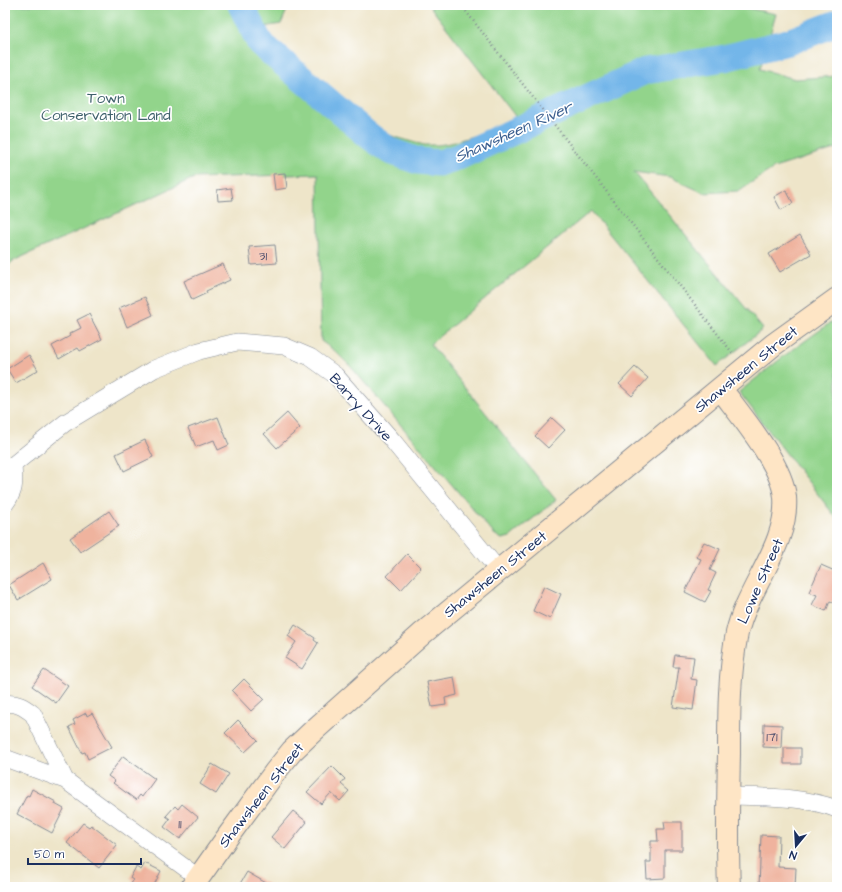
<svg xmlns="http://www.w3.org/2000/svg" width="842" height="892" viewBox="0 0 842 892" font-family="'Architects Daughter',sans-serif">
  <style>
    .green { fill: #92d48b; stroke: #568274 }
    .lines { fill: none; stroke-linecap: round; stroke-linejoin: round }
    .river { stroke: #73b6e9; stroke-width: 27 }
    .building { fill: #efb39e }
    .street-casing { stroke: #848a94; stroke-width: 18 }
    .secondary-casing { stroke: #848a94; stroke-width: 24 }
    .path { stroke: #848a94; stroke-width: 2.5; stroke-dasharray: 1 3; stroke-linecap: butt }
    .street { stroke: #fff; stroke-width: 17 }
    .secondary { stroke: #fee5c5; stroke-width: 22 }
    .labels { text-anchor: middle; stroke-width: 3.5; stroke-linejoin: round; paint-order: stroke }
    .number-label { font-size: 13px; fill: #50506e }
    .park-label { font-size: 15px; fill: #3f616c; stroke: #fff }
    .street-label { font-size: 15px; fill: #1b2f5e; stroke: #fff }
    .water-label { font-size: 16px; font-style: italic; fill: #3a5e8f; stroke: #fff }
  </style>
  <rect width="100%" height="100%" fill="#fff"/>
  <filter id="ink" filterUnits="userSpaceOnUse"><feTurbulence type="fractalNoise" baseFrequency=".025" numOctaves="2"/><feDisplacementMap in="SourceGraphic" scale="8" xChannelSelector="R" yChannelSelector="G"/><feConvolveMatrix kernelMatrix="1 2 1 2 8 2 1 2 1" color-interpolation-filters="sRGB"/></filter>
  <filter id="wash" filterUnits="userSpaceOnUse"><feTurbulence type="fractalNoise" baseFrequency=".012" numOctaves="4" result="noise"/><feDisplacementMap in="SourceGraphic" scale="16" xChannelSelector="R" yChannelSelector="G"/><feGaussianBlur stdDeviation="0.9" result="paint"/><feColorMatrix in="noise" values="0 0 0 0 0 0 0 0 0 0 0 0 0 0 0 0 0 1.4 0 .05"/><feComposite in="paint" operator="in"/></filter>
  <g filter="url(#wash)">
    <rect width="100%" height="100%" fill="#eee5c9"/>
    <!-- green -->
    <path class="green" d="M 5,5 L 289,5 L 281,24 L 251,29 L 260,46 L 271,59 L 339,105 L 355,123 L 395,137 L 424,145 L 438,145 L 451,143 L 519,121 L 429,5 L 732,5 L 776,14 L 760,69 L 795,79 L 837,76 L 837,148 L 774,168 L 738,191 L 704,193 L 670,177 L 634,172 L 763,329 L 717,366 L 591,211 L 430,344 L 556,500 L 510,537 L 502,539 L 494,534 L 351,367 L 335,351 L 321,341 L 318,174 L 194,178 L 13,261 L 5,269 Z
      M 837,318 L 837,519 L 739,392 L 784,356 Z"/>
    <g class="lines">
      <!-- river -->
      <path class="river" d="M 241,5 L 260,43 L 368,135 L 390,151 L 418,161 L 439,163 L 458,157 L 645,71 L 725,58 L 788,42 L 837,23"/>
    </g>
    <g id="blocks">
      <!-- building -->
      <path class="building" d="M 285,173 L 287,188 L 275,190 L 273,174 Z
        M 231,188 L 233,200 L 218,201 L 217,190 Z
        M 786,190 L 793,203 L 781,210 L 774,197 Z
        M 800,235 L 811,254 L 780,272 L 769,254 Z
        M 275,245 L 277,263 L 251,265 L 249,247 Z
        M 223,264 L 230,280 L 206,291 L 207,293 L 192,300 L 184,281 Z
        M 145,297 L 153,315 L 127,327 L 119,308 Z
        M 89,314 L 102,339 L 80,351 L 78,348 L 59,359 L 52,346 L 70,336 L 69,334 L 81,328 L 77,320 Z
        M 29,355 L 38,370 L 16,383 L 7,369 Z
        M 635,367 L 648,378 L 632,396 L 619,384 Z
        M 287,413 L 300,428 L 277,448 L 264,434 Z
        M 218,417 L 229,445 L 218,450 L 214,440 L 196,447 L 188,428 Z
        M 552,418 L 565,430 L 548,448 L 535,436 Z
        M 145,440 L 153,457 L 124,471 L 116,454 Z
        M 109,511 L 119,526 L 80,552 L 70,538 Z
        M 704,542 L 720,549 L 710,570 L 716,573 L 708,590 L 711,591 L 705,602 L 685,592 L 701,559 L 696,557 Z
        M 407,554 L 421,568 L 401,590 L 387,576 Z
        M 43,563 L 52,579 L 18,600 L 9,585 Z
        M 821,565 L 837,572 L 837,604 L 830,601 L 826,611 L 812,605 L 817,595 L 809,592 Z
        M 544,586 L 561,594 L 550,619 L 533,611 Z
        M 295,625 L 315,638 L 314,640 L 318,643 L 302,669 L 285,658 L 296,642 L 288,636 Z
        M 675,655 L 694,657 L 691,679 L 697,680 L 693,710 L 673,707 L 679,667 L 673,667 Z
        M 44,670 L 68,686 L 56,703 L 32,686 Z
        M 454,677 L 457,695 L 445,698 L 446,705 L 432,707 L 427,682 Z
        M 244,679 L 264,699 L 251,711 L 232,691 Z
        M 86,713 L 87,716 L 92,713 L 112,747 L 88,759 L 85,752 L 82,753 L 69,727 L 75,724 L 73,720 Z
        M 238,720 L 258,740 L 245,752 L 225,733 Z
        M 764,724 L 782,725 L 781,748 L 763,747 Z
        M 784,748 L 801,748 L 801,764 L 784,764 Z
        M 123,756 L 155,779 L 142,797 L 140,795 L 136,800 L 113,783 L 115,781 L 108,776 Z
        M 212,764 L 229,774 L 216,794 L 200,784 Z
        M 332,766 L 345,779 L 341,784 L 349,791 L 340,801 L 331,793 L 321,804 L 307,792 Z
        M 32,789 L 56,802 L 55,804 L 64,809 L 52,833 L 17,814 L 27,795 L 29,796 Z
        M 182,804 L 198,817 L 180,839 L 164,827 L 170,819 L 166,816 L 175,806 L 178,809 Z
        M 293,811 L 307,822 L 285,849 L 271,837 Z
        M 664,822 L 682,822 L 682,850 L 665,850 L 665,878 L 647,879 L 646,862 L 651,862 L 651,841 L 658,841 L 657,829 L 665,829 Z
        M 83,823 L 89,827 L 91,825 L 117,845 L 99,868 L 67,843 Z
        M 761,835 L 779,836 L 778,867 L 796,868 L 795,887 L 759,887 Z
        M 145,863 L 161,871 L 153,887 L 130,887 L 133,880 L 130,878 L 136,867 L 141,870 Z
        M 247,872 L 273,887 L 238,887 Z"/>
    </g>
  </g>
  <g filter="url(#ink)">
    <use href="#blocks" fill-opacity="0" stroke="#848a94" stroke-width="1"/>
    <g class="lines">
      <!-- street casing -->
      <g class="street-casing">
        <path id="street" d="M 13,465 L 65,423 L 154,369 L 199,351 L 237,342 L 284,346 L 310,357 L 335,375 L 392,440 L 499,571
          M 5,504 C 16,489 14,483 13,465
          M 5,704 C 16,702 24,707 33,714 L 65,780
          M 5,758 L 65,780 L 199,878
          M 728,796 C 765,797 802,796 837,809"/>
      </g>
      <!-- secondary casing -->
      <g class="secondary-casing">
        <path id="secondary" d="M 721,389 C 741,416 782,464 785,497 C 789,544 747,588 737,633 C 729,673 729,713 729,754 C 728,798 727,843 729,887
          M 192,887 L 226,839 L 275,772 L 292,751 L 312,732 L 423,633 L 773,345 L 837,299"/>
      </g>
      <!-- path -->
      <path class="path" d="M 461,5 L 734,355"/>
      <!-- street -->
      <use href="#street" class="street"/>
      <!-- secondary -->
      <use href="#secondary" class="secondary"/>
    </g>
  </g>
  <g class="labels">
    <!-- number labels -->
    <g class="number-label">
      <text x="263" y="260">31</text>
      <text x="772" y="741">171</text>
      <text x="180" y="828">11</text>
    </g>
    <!-- park labels -->
    <g class="park-label">
      <text x="106" y="103">Town<tspan x="106" dy="17">Conservation Land</tspan></text>
    </g>
    <!-- street labels -->
    <g class="street-label">
      <text transform="translate(746 369) rotate(-39)" y="5">Shawsheen Street</text>
      <text transform="translate(361 407) rotate(48)" y="5">Barry Drive</text>
      <text transform="translate(495 574) rotate(-39)" y="5">Shawsheen Street</text>
      <text transform="translate(760 581) rotate(-66)" y="5">Lowe Street</text>
      <text transform="translate(261 795) rotate(-52)" y="5">Shawsheen Street</text>
    </g>
    <!-- water labels -->
    <g class="water-label">
      <text transform="translate(513 131) rotate(-24)" y="6">Shawsheen River</text>
    </g>
  </g>
  <!-- margin -->
  <rect width="842" height="892" fill="none" stroke="#fff" stroke-width="20"/>
  <!-- north arrow -->
  <g transform="translate(796 846) rotate(198)" stroke="#ffffff" stroke-width="3" paint-order="stroke">
  <path d="M0-3L7 15L0 10L-7 15Z" fill="#1b2f5e"/>
  <text y="-6" font-size="11" font-weight="bold" text-anchor="middle" fill="#1b2f5e">N</text>
  </g>
  <!-- scale -->
  <path d="M28 858v6h113v-6" fill="none" stroke="#1b2f5e" stroke-width="2"/>
  <text x="34" y="858" font-size="12" fill="#1b2f5e" stroke="#ffffff" stroke-width="3" paint-order="stroke">50 m</text>
</svg>
